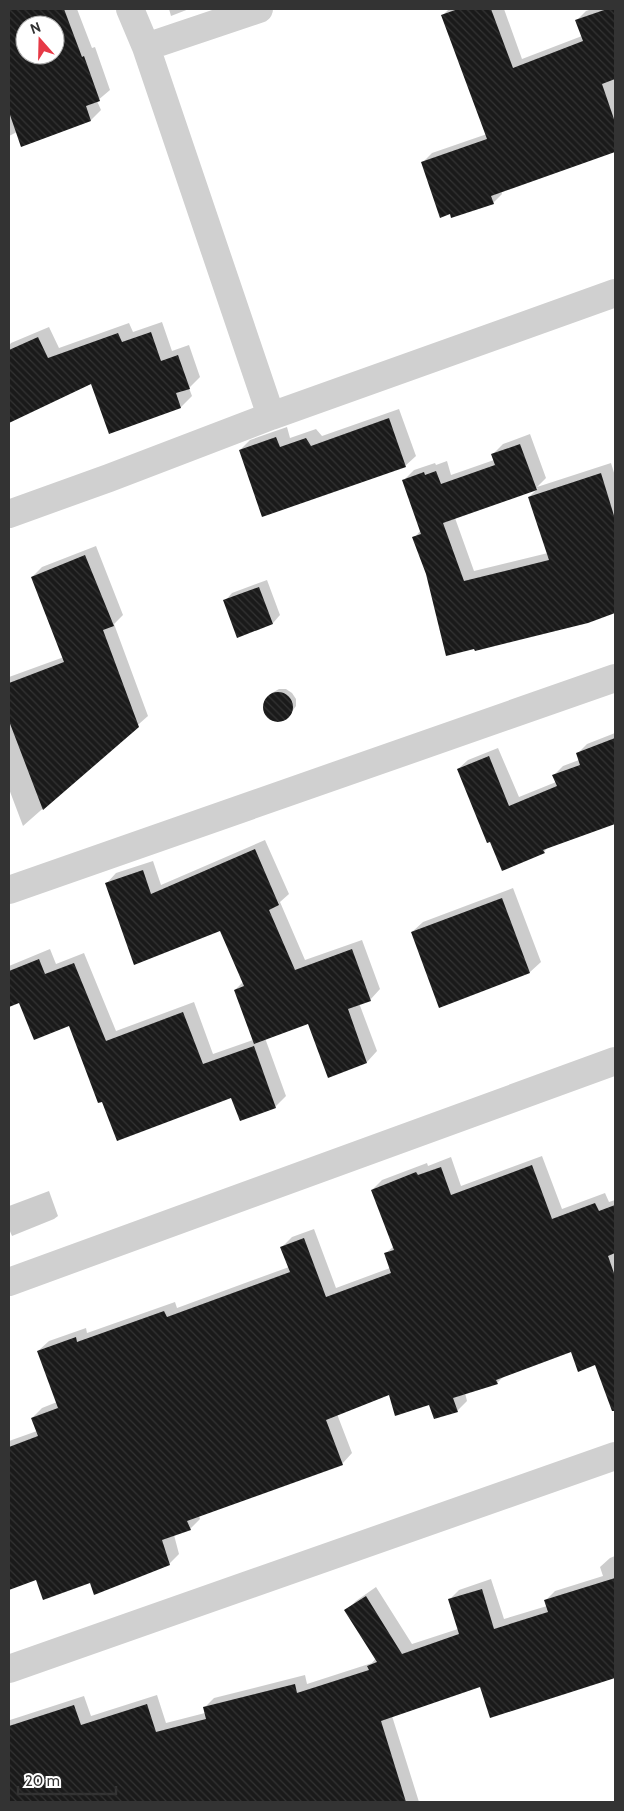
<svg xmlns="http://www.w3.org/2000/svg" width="624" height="1811" viewBox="0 0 624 1811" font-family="Cabin,sans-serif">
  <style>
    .shadow { fill: #0003; fill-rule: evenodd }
    .building { fill: url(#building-back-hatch); fill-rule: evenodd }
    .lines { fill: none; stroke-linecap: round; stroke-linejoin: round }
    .minor { stroke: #d0d0d0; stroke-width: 28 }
  </style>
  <defs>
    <pattern id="building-back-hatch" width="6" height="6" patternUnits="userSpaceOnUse" patternTransform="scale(1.25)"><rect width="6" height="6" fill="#1a1a1a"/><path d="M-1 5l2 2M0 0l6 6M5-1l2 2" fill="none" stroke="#333"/></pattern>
  </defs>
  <rect width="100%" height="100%" fill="#fff"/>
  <!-- shadow -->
  <path class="shadow" d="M 9,9 L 77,9 L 92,48 L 95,47 L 110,90 L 97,101 L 101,110 L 91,120 L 17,132 L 9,136 ZM 25,25 L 55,25 L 55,55 L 25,55 Z
    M 169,9 L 189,9 L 171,16 Z
    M 449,9 L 504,9 L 522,59 L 582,36 L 577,20 L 586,11 L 592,9 L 615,9 L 615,151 L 501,191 L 502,194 L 493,203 L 423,162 L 432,153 L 487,134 L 443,15 Z
    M 162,322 L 172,351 L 189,345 L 200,377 L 189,388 L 192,396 L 181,407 L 109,432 L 92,383 L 9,422 L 9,346 L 11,343 L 49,327 L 59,348 L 129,323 L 133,332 Z
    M 399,409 L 416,456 L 405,466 L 240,450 L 250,440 L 287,427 L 290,438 L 316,429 L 322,436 Z
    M 530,434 L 546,478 L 537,487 L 611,463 L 615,476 L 615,612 L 587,622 L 427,574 L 414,538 L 421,530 L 403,481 L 414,470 L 435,463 L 436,465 L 447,461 L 451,475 L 494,460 L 492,455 L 503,444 ZM 538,488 L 529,497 L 548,553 L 474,571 L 455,518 Z
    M 96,546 L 123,615 L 114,624 L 148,716 L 23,826 L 9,789 L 9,677 L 64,657 L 32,577 L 42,567 Z
    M 267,580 L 280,615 L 273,623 L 225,601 L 232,593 Z
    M 279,689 L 286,689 L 292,693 L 296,699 L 296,706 L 288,717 L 281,721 L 274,721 L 267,717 L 264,711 L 264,703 L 272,693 Z
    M 615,733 L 615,822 L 549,846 L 544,852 L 458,769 L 468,760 L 498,748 L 519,797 L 556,782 L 554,775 L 563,766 L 579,760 L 577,754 L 587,744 Z
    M 265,840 L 289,894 L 280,902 L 305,960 L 362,940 L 380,989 L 370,1000 L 359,1003 L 377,1051 L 367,1062 L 329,1076 L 309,1022 L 265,1038 L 286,1096 L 275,1107 L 232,1096 L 102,1100 L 69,1025 L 19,1002 L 9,1006 L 9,966 L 50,949 L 56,964 L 84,953 L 116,1031 L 194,1002 L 213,1054 L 253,1040 L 235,990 L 243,982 L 221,929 L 106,884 L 116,873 L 153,861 L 161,885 Z
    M 513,888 L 541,962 L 530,972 L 412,932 L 423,922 Z
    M 542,1156 L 562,1209 L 605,1193 L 609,1202 L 615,1200 L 615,1401 L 610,1403 L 596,1364 L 572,1351 L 505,1375 L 497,1383 L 465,1393 L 467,1401 L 457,1411 L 390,1393 L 337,1414 L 352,1453 L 342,1464 L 199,1516 L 200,1519 L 190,1529 L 174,1535 L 179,1554 L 169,1564 L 90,1581 L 37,1578 L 9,1588 L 9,1441 L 37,1431 L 32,1418 L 42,1408 L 57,1402 L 38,1351 L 49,1341 L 86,1328 L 87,1333 L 175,1302 L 177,1308 L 289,1267 L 282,1247 L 292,1237 L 314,1229 L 336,1288 L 390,1268 L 385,1254 L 394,1246 L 372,1190 L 382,1180 L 427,1163 L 428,1166 L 451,1157 L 461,1186 Z
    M 49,1191 L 58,1216 L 54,1219 L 12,1236 L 9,1229 L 9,1206 Z
    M 615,1556 L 615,1677 L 491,1717 L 481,1685 L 392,1716 L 419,1802 L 9,1802 L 9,1716 L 10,1720 L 84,1696 L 91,1716 L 157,1695 L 166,1723 L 205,1713 L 204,1708 L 214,1698 L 305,1675 L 307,1684 L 372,1663 L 376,1658 L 346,1611 L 356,1601 L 376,1587 L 412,1644 L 458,1629 L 449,1600 L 459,1590 L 491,1579 L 504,1619 L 547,1606 L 545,1601 L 555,1591 L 603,1576 L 600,1567 L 610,1558 Z"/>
  <!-- building -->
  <path class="building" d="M 9,9 L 64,9 L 82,57 L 84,56 L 100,101 L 86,106 L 91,121 L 21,147 L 9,112 ZM 25,25 L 55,25 L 55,55 L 25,55 Z
    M 458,9 L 491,9 L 513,68 L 583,41 L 575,20 L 607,9 L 615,9 L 615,79 L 602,84 L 615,122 L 615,152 L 491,196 L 494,204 L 451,218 L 450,214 L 440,218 L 421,162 L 487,139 L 441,15 Z
    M 151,332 L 161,361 L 178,355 L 190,389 L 176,393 L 181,408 L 109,434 L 91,384 L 9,423 L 9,350 L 38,337 L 48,358 L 118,333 L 122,342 Z
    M 389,418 L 406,467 L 262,517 L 239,450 L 276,437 L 280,447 L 306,438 L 311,446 Z
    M 520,444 L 537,490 L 443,523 L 464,581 L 549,560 L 528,497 L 601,473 L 615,519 L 615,613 L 588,623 L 475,651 L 474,649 L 446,656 L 426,574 L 412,537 L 421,534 L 402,480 L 424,472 L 425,475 L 436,471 L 441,484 L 495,465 L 491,454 Z
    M 85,555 L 114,626 L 103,630 L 139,727 L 43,810 L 9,721 L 9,683 L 64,662 L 31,577 Z
    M 259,587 L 273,624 L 237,638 L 223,600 Z
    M263 707a15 15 0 1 1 30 0a15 15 0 1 1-30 0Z
    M 615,738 L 615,824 L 543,850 L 545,853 L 502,871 L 490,842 L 487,843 L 457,769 L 489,756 L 509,806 L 557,786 L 552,775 L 580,765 L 576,753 Z
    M 255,849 L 279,905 L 269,910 L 295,970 L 352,949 L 371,1001 L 348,1009 L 367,1063 L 328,1078 L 308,1024 L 254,1044 L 234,990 L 244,986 L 220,931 L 134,965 L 105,883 L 143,870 L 151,894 Z
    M 502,898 L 530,973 L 439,1008 L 411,932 Z
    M 39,959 L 45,974 L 74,963 L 106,1041 L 183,1012 L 203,1064 L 254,1046 L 276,1108 L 240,1121 L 231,1098 L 117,1141 L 102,1102 L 98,1103 L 69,1026 L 34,1040 L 19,1003 L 9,1007 L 9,971 Z
    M 532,1165 L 552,1219 L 595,1203 L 599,1211 L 615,1205 L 615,1253 L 608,1256 L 615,1276 L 615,1411 L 612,1411 L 595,1365 L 578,1372 L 571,1352 L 496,1380 L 498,1384 L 453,1398 L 458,1412 L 434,1419 L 429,1405 L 395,1416 L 389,1395 L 326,1420 L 343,1465 L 187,1521 L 191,1530 L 162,1540 L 170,1565 L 94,1595 L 90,1583 L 43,1600 L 36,1580 L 9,1590 L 9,1447 L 38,1436 L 31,1418 L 58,1408 L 37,1351 L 76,1337 L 77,1342 L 164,1311 L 167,1317 L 290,1272 L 280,1247 L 304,1238 L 326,1297 L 391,1273 L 384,1253 L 394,1250 L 371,1190 L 416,1172 L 418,1175 L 441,1167 L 451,1195 Z
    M 615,1578 L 615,1678 L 490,1718 L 480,1687 L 381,1721 L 406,1802 L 9,1802 L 9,1726 L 74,1705 L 81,1725 L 147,1704 L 156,1732 L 206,1719 L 203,1707 L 295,1684 L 297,1693 L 369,1670 L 367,1666 L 377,1662 L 344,1610 L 366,1596 L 402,1654 L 459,1634 L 448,1599 L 482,1589 L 494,1629 L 548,1612 L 544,1600 Z"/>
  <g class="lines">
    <!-- minor -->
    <path class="minor" d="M 130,9 L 146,47 L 271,416
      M 146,47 L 259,9
      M 9,514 L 109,478 L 271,416 L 615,293
      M 9,890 L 615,678
      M 9,1282 L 615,1061
      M 9,1669 L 615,1456"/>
  </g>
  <!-- border -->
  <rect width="624" height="1811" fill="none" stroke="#333333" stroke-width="20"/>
  <!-- north arrow -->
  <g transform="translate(40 40) rotate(340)"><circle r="24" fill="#ffffff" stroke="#adadad"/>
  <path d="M0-4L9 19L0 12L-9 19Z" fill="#e63946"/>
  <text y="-8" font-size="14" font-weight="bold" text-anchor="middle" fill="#333333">N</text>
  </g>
  <!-- scale -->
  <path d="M18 1786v8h98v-8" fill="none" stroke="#333333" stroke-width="2.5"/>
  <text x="25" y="1786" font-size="15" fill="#333333" stroke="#ffffff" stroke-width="4" paint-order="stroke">20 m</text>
</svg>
